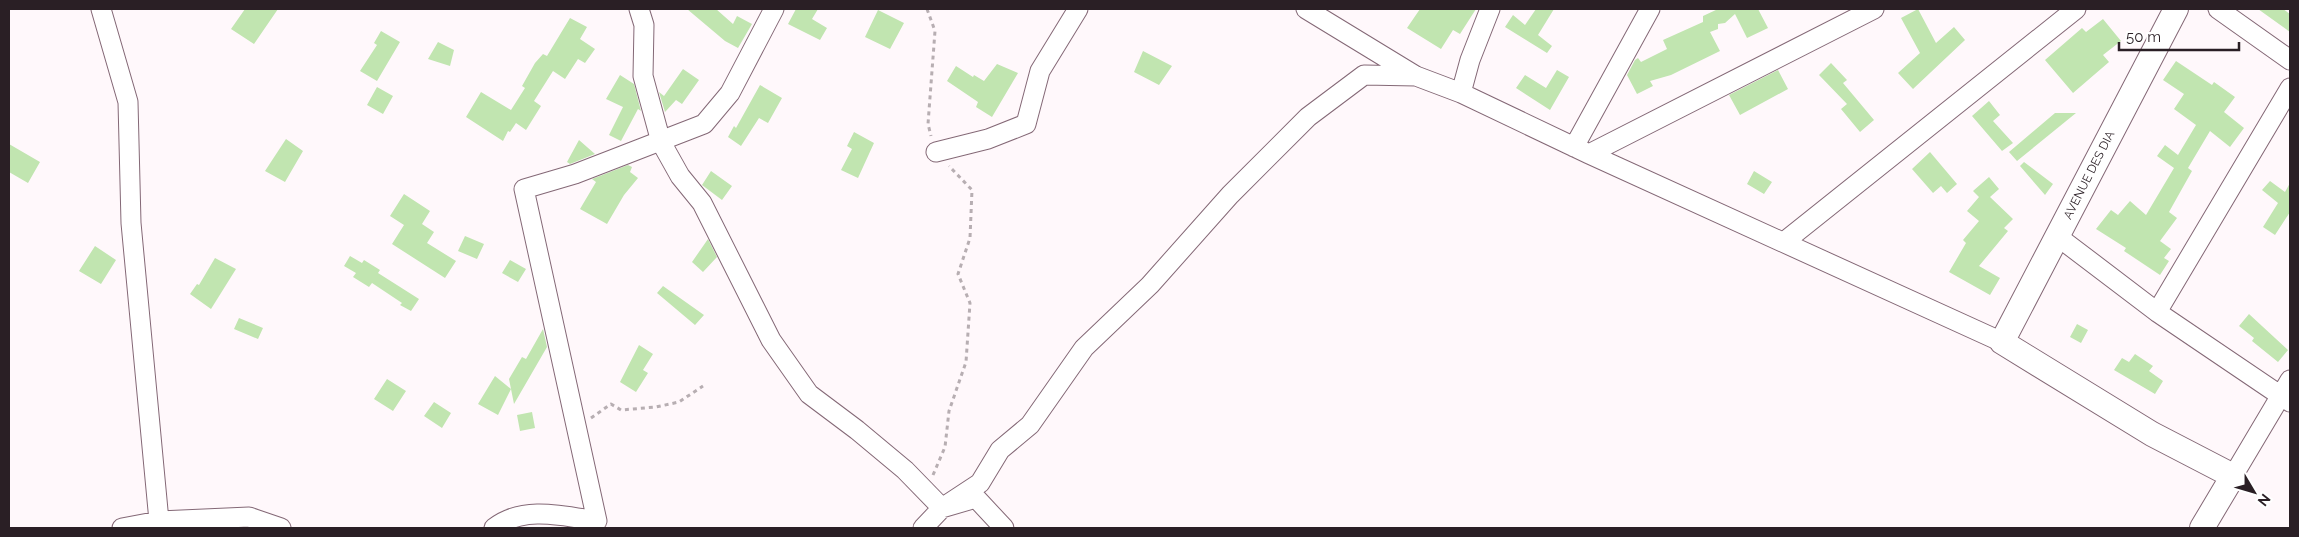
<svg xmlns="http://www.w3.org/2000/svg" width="2299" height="537" viewBox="0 0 2299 537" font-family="Raleway,sans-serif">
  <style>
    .building { fill: #c1e5b0 }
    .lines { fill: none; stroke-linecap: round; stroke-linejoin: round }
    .minor-casing { stroke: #846876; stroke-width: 21 }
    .tertiary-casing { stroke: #846876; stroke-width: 26 }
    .path { stroke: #b7aeb2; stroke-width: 3; stroke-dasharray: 4 4; stroke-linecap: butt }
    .minor { stroke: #fff; stroke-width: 19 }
    .tertiary { stroke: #fff; stroke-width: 24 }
    .labels { text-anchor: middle; stroke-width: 4; stroke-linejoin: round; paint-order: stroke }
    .street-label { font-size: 12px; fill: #2a1f25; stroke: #fff }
  </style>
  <rect width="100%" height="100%" fill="#fff8fb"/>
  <!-- building -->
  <path class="building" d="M 245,9 L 278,9 L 254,44 L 231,29 Z
    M 687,9 L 716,9 L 733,24 L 737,16 L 752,24 L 738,48 L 725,41 Z
    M 796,9 L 818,9 L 812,19 L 827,28 L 820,40 L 788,24 Z
    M 1420,9 L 1476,9 L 1460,34 L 1453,30 L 1441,49 L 1407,28 Z
    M 1536,9 L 1554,9 L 1538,35 L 1552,46 L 1547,53 L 1505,27 L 1513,15 L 1525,25 Z
    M 1718,9 L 1758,9 L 1768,28 L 1747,38 L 1735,14 L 1725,23 L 1718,24 L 1718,29 L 1710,32 L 1720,51 L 1671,75 L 1650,81 L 1653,86 L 1637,94 L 1627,75 L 1635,60 L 1638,58 L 1641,62 L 1667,49 L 1663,40 L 1703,22 L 1703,16 Z
    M 1918,9 L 1936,43 L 1954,27 L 1965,40 L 1913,89 L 1898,73 L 1920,53 L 1901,18 Z
    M 2258,9 L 2283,9 L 2290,14 L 2290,32 Z
    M 878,10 L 904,23 L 890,49 L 865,37 Z
    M 570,18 L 587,27 L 580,39 L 595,49 L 585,63 L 578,59 L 565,79 L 553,71 L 534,101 L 541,106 L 526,130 L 516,123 L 510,132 L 508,131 L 503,141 L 466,117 L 481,92 L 511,110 L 525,88 L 522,86 L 535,63 L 543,54 L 547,56 Z
    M 2103,19 L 2121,41 L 2103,55 L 2109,62 L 2073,93 L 2045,60 L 2082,28 L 2086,32 Z
    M 381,31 L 400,42 L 377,81 L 360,71 L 377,45 L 374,43 Z
    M 438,42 L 454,50 L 450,66 L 428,59 Z
    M 1143,51 L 1172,66 L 1159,85 L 1134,72 Z
    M 2176,61 L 2212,85 L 2214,82 L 2235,97 L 2224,112 L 2244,128 L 2230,147 L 2210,131 L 2188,168 L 2192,171 L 2169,212 L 2177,218 L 2160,241 L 2171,249 L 2164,258 L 2169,261 L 2160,275 L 2124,251 L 2126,248 L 2096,229 L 2111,210 L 2118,215 L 2130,201 L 2146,215 L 2174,168 L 2157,156 L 2165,145 L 2178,155 L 2196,125 L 2174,109 L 2184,94 L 2163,80 Z
    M 1831,63 L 1847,80 L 1843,83 L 1874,120 L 1860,132 L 1841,109 L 1847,104 L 1819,75 Z
    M 997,64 L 1018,73 L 992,117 L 976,107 L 978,102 L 947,81 L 956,66 L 973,77 L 974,75 L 984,81 Z
    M 683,69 L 699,80 L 682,104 L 676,100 L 665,112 L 659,92 L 664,96 Z
    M 1557,70 L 1569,77 L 1550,110 L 1516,88 L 1525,75 L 1546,88 Z
    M 1778,70 L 1788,89 L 1740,115 L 1729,95 Z
    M 620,75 L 634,84 L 641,111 L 638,109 L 621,141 L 609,135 L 623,107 L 606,99 Z
    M 760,85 L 782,98 L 768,123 L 759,118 L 741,146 L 728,137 L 734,126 L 736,128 Z
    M 377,87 L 393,96 L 383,114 L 367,105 Z
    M 1989,101 L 2000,115 L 1993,121 L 2013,143 L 2002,151 L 1972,116 Z
    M 2055,113 L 2076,113 L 2017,161 L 2009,152 Z
    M 854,132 L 874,143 L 858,178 L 841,170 L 852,149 L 847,146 Z
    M 286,139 L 303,151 L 285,182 L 265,171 Z
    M 579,140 L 595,154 L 570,164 L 567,162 Z
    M 9,144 L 40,162 L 28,183 L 9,172 Z
    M 1930,152 L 1957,184 L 1947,193 L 1941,186 L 1933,193 L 1912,169 Z
    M 2024,162 L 2053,184 L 2045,195 L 2020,166 Z
    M 628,165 L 632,167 L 630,172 L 638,178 L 624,195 L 607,224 L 580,209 L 596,182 L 592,179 Z
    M 711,171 L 732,186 L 722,200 L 702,185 Z
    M 1754,171 L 1772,182 L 1764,194 L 1747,184 Z
    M 1989,177 L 1999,189 L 1990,197 L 2013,219 L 2004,228 L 2008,231 L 1979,266 L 2000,278 L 1990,295 L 1949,272 L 1966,243 L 1963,240 L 1979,221 L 1967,211 L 1979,197 L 1973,191 Z
    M 2270,181 L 2285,192 L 2290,183 L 2290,212 L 2275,235 L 2263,227 L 2278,203 L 2262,190 Z
    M 404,194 L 430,211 L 422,224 L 434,232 L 427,243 L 456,261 L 445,278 L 392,244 L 404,225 L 390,216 Z
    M 465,236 L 484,244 L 477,259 L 458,251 Z
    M 708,239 L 717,257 L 703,272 L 692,262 Z
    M 95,246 L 116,260 L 101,284 L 79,271 Z
    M 350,256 L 362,263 L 364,260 L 380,270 L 378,273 L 419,299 L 411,311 L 400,305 L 402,303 L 372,283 L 369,287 L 353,277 L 356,273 L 344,266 Z
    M 215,258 L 236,269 L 211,309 L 190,294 L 197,284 L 199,285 Z
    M 510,260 L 526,269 L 518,282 L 502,273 Z
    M 663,286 L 704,315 L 695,325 L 657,293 Z
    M 2249,314 L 2288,350 L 2278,362 L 2252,341 L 2254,338 L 2239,326 Z
    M 239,318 L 263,328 L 258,339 L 234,329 Z
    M 2077,324 L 2088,330 L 2081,343 L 2070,337 Z
    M 543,329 L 547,347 L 514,404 L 509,379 L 522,357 L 526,359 Z
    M 639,345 L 653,354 L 643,370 L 648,373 L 636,392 L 620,382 Z
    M 2135,354 L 2153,366 L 2149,371 L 2163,381 L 2155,394 L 2114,370 L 2122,358 L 2129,362 Z
    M 495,376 L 511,389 L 498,415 L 478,404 Z
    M 387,379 L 406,391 L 393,411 L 374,399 Z
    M 434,402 L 451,413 L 442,428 L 424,416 Z
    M 532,412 L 535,428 L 520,431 L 517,415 Z"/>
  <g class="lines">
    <!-- minor casing -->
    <g class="minor-casing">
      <path id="minor" d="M 101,9 L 128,102 L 131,223 L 159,521
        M 639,9 L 644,25 L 643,76 L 661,142 L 680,176 L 702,203 L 771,340 L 809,394 L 857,430 L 905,470 L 942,508 L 976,498 L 1004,528
        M 1306,9 L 1416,76 L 1461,93 L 1589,154 L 2002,342
        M 2218,9 L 2290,60
        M 1461,93 L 1470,60 L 1490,9
        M 1574,147 L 1650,9
        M 936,152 L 988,139 L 1026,124 L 1040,71 L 1078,9
        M 1589,154 L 1874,9
        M 2057,236 L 2157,312 L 2290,402
        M 1784,242 L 2076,9
        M 2157,312 L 2290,88
        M 2233,476 L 2290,380
        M 122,528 L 159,521 L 249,517 L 281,528
        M 494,528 C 523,505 564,516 597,521 L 524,189 L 575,174 L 704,124 L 730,93 L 774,9
        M 923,528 L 942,508 L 980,483 L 1000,450 L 1030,425 L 1084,348 L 1150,285 L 1230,195 L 1308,117 L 1364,75 L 1416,76"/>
    </g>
    <!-- tertiary casing -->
    <g class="tertiary-casing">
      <path id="tertiary" d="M 2176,9 L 2002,342 L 2152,434 L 2233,476 L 2202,528"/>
    </g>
    <!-- path -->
    <path class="path" d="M 927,9 L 935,31 L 928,124 L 931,136
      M 591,418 L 611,404 L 621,410 L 656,407 L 679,402 L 703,386
      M 933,475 L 945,447 L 949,411 L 966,362 L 970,303 L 958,274 L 970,238 L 972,190 L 949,166"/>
    <!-- minor -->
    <use href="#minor" class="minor"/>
    <!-- tertiary -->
    <use href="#tertiary" class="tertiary"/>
  </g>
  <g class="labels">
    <!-- street labels -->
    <g class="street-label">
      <text transform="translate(2089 175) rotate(-63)" y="4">AVENUE DES DIA</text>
    </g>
  </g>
  <!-- border -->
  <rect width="2299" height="537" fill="none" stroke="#2a1f25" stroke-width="20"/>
  <!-- north arrow -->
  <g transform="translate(2254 492) rotate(128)" stroke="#ffffff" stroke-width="4" paint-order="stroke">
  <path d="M0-4L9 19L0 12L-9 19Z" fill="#2a1f25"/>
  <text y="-8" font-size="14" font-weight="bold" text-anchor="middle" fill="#2a1f25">N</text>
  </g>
  <!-- scale -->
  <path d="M2119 42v8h120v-8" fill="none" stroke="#2a1f25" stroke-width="2.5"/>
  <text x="2126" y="42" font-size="15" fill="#2a1f25" stroke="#ffffff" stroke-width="4" paint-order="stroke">50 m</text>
</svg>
